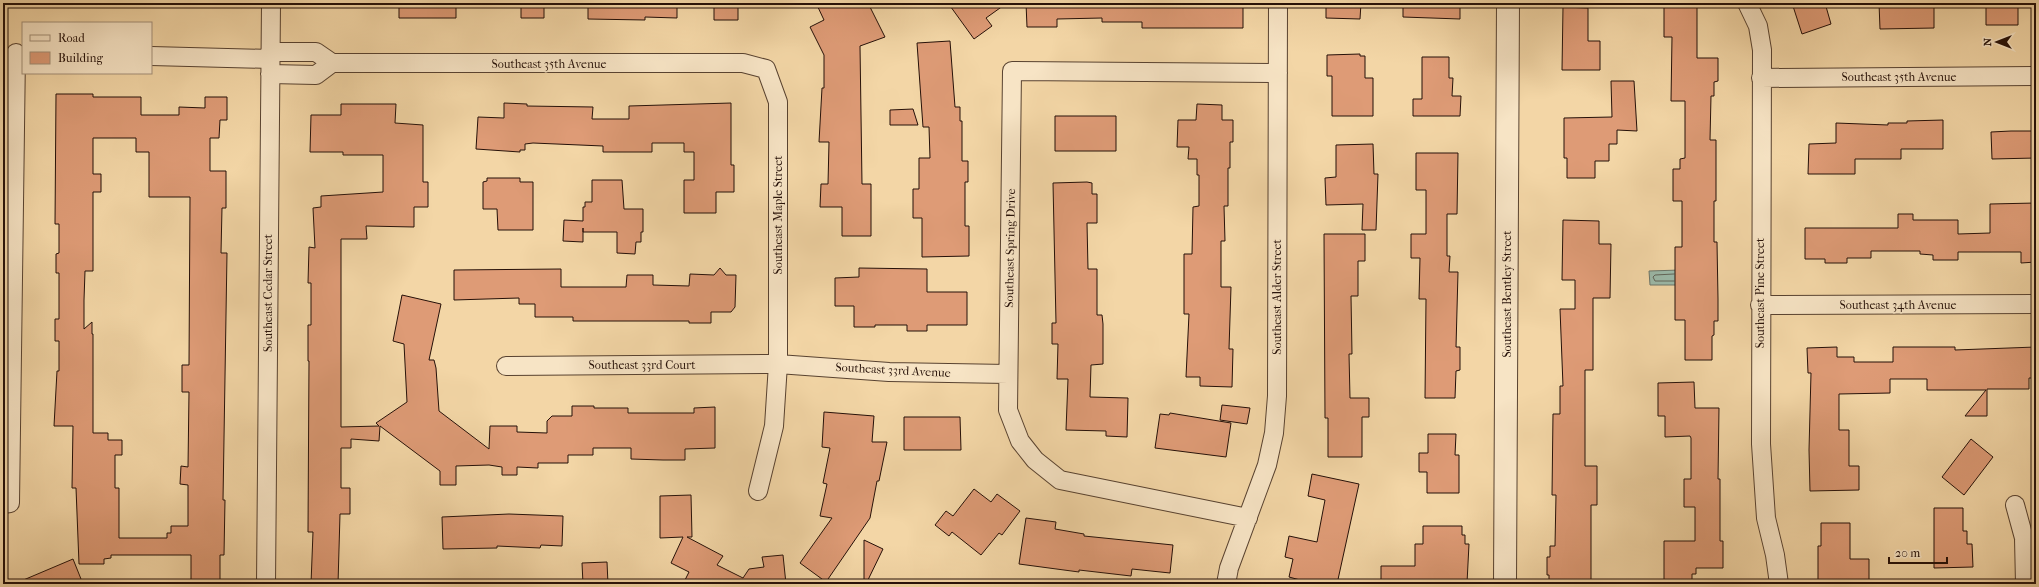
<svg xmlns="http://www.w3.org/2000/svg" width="2039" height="587" viewBox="0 0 2039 587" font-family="'IM FELL French Canon',serif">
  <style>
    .water { fill: #9bb9a9; stroke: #6c7569 }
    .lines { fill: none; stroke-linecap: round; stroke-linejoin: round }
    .shore { stroke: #606458; stroke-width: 1 }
    .building { fill: #de9b76; stroke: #251008; fill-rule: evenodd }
    .minor-casing { stroke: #584230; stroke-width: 20 }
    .tertiary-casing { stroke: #584230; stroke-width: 24 }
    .minor { stroke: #f7e4c5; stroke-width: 18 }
    .tertiary { stroke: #f7e4c5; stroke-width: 22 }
    .labels { text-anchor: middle; stroke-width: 3; stroke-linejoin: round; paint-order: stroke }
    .street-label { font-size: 12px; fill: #251008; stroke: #f7e4c5 }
  </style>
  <rect width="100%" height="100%" fill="#f3d6a6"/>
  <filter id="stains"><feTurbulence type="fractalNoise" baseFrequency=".005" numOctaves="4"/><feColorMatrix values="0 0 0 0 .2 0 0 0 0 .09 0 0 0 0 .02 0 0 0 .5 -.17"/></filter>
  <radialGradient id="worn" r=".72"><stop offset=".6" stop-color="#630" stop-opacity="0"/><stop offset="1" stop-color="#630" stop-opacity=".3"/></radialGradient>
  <!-- water -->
  <path class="water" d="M 1680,270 L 1680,285 L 1650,285 L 1649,271 Z"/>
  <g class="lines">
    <!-- shore -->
    <path class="shore" d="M 1674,274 L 1655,275 L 1653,277 L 1655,281 L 1674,281"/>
  </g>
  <!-- building -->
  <path class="building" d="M 399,3 L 456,3 L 456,18 L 399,18 Z
    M 521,3 L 544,3 L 544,18 L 521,18 Z
    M 588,3 L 677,3 L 677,18 L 645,17 L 645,20 L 588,19 Z
    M 714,3 L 738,3 L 738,20 L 714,20 Z
    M 816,3 L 868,3 L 885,37 L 860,46 L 862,184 L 871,184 L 871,236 L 842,236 L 842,207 L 820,207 L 821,184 L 828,184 L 829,142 L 819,142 L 822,88 L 824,88 L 824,55 L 810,27 L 824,20 Z
    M 948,3 L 1007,3 L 986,18 L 992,26 L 974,39 Z
    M 1026,3 L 1243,3 L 1243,28 L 1142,28 L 1142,22 L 1102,22 L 1102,18 L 1057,19 L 1057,27 L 1027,27 Z
    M 1326,3 L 1361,3 L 1360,19 L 1326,18 Z
    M 1403,3 L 1460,3 L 1460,19 L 1403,17 Z
    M 1664,3 L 1697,3 L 1697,58 L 1718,58 L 1718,81 L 1714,82 L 1714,96 L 1711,96 L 1710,140 L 1716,140 L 1716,201 L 1714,201 L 1714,242 L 1717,242 L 1718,299 L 1718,321 L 1714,321 L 1714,335 L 1712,336 L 1712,360 L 1685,360 L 1685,320 L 1675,320 L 1675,247 L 1682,247 L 1682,201 L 1673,201 L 1673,169 L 1680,169 L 1680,159 L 1685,158 L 1685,101 L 1671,101 L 1672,37 L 1664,37 Z
    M 1792,3 L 1825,3 L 1831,24 L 1802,34 Z
    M 1879,3 L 1934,3 L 1934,28 L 1880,29 Z
    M 1986,3 L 2018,3 L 2018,25 L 1986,25 Z
    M 1563,7 L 1588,8 L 1588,41 L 1600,41 L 1600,70 L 1562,70 Z
    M 950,41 L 955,107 L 960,107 L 960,121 L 962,121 L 962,161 L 968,161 L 968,182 L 965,182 L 965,226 L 969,226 L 969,256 L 922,257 L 922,218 L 913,218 L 913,189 L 919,189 L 919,158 L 930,158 L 929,127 L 923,127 L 917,43 Z
    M 1360,54 L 1360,56 L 1365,56 L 1365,78 L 1373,78 L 1373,116 L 1332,116 L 1332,76 L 1327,76 L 1327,55 Z
    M 1422,57 L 1449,57 L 1449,78 L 1453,78 L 1452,96 L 1461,96 L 1460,116 L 1413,116 L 1413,99 L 1422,99 Z
    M 1611,81 L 1634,81 L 1637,131 L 1617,130 L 1617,144 L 1609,144 L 1609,161 L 1595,161 L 1595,178 L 1567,178 L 1567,158 L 1564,158 L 1564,118 L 1612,117 Z
    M 56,94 L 93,94 L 93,97 L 141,97 L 141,115 L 179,115 L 179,107 L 205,108 L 205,97 L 227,97 L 227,120 L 220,120 L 219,138 L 210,138 L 210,171 L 226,171 L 226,208 L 222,208 L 221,253 L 227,253 L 223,500 L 225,500 L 224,555 L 220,555 L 220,584 L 197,584 L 197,580 L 191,580 L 191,555 L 111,555 L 111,558 L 104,559 L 104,564 L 79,564 L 76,488 L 72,488 L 73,426 L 54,426 L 57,371 L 59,371 L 59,341 L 55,341 L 55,319 L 59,319 L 59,273 L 56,273 L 56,254 L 59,253 L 59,224 L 55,224 ZM 93,138 L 136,138 L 136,152 L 149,152 L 149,197 L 190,197 L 189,365 L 182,365 L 182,392 L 189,392 L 188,467 L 181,466 L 180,484 L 188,485 L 188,526 L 171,526 L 171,533 L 167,533 L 167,538 L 119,538 L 119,488 L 115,488 L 115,455 L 122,455 L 122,440 L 108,440 L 108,433 L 93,433 L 93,334 L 92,334 L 92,322 L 84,329 L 84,300 L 85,271 L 93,271 L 93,192 L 101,192 L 101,174 L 93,174 Z
    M 504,103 L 527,104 L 527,106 L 593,107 L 592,119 L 629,119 L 629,106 L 731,103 L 731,165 L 734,165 L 734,192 L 716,192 L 716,213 L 684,213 L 684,180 L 694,180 L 694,152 L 684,152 L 684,143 L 652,143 L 652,152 L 603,152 L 603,146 L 533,143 L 525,144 L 525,150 L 520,150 L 520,152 L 476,149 L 478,117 L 504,118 Z
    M 341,104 L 396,104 L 395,123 L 423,125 L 423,182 L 428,182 L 428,207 L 414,207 L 414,227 L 366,226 L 367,239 L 341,239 L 341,427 L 379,426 L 376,423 L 407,402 L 404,344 L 393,341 L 402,295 L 441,304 L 429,360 L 434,360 L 436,368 L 439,411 L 489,449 L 490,426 L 517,426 L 517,432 L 547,433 L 547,421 L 552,416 L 572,416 L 572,406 L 594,406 L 594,408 L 628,408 L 628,413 L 694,413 L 694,408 L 715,407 L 715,448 L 685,449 L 685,460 L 663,460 L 631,459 L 631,448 L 593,448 L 593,455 L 568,455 L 568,463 L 538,463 L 538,468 L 517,467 L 517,475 L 502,475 L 502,467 L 489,465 L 456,466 L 456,485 L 440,485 L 440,471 L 380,426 L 379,441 L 351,439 L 351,448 L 341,448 L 341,488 L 350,488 L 350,514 L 340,514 L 338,584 L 311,584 L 313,532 L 308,532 L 309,361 L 308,361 L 308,325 L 311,325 L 311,283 L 308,283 L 309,247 L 315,248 L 313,208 L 321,207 L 321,196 L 383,192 L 383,155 L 343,155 L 343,152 L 310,152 L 311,115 L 341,115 Z
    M 1197,104 L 1222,105 L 1222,120 L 1233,120 L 1233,142 L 1230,142 L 1230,168 L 1228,168 L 1228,206 L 1224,206 L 1225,241 L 1221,241 L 1221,287 L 1231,287 L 1229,349 L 1233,349 L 1232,387 L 1200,386 L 1200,377 L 1186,377 L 1189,314 L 1184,314 L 1184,254 L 1192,254 L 1193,207 L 1199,206 L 1199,175 L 1197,175 L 1197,159 L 1188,159 L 1189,147 L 1177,147 L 1178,120 L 1196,120 Z
    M 913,109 L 918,125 L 890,125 L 890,110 Z
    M 1055,116 L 1116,116 L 1116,151 L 1055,151 Z
    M 1943,120 L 1943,149 L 1901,149 L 1901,159 L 1855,159 L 1855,174 L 1808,174 L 1809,144 L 1836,143 L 1836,123 L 1888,125 L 1888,123 L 1907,123 L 1907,121 Z
    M 2011,131 L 2036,131 L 2036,158 L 1992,159 L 1991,132 Z
    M 1373,144 L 1374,174 L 1378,174 L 1376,230 L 1362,230 L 1363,204 L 1326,205 L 1325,178 L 1336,177 L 1336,145 Z
    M 1416,153 L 1458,153 L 1457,214 L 1447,214 L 1447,256 L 1450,256 L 1449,272 L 1458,272 L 1456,347 L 1460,347 L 1460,370 L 1456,371 L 1455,398 L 1425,398 L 1426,299 L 1419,299 L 1420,258 L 1411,258 L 1411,234 L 1426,234 L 1426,190 L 1416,190 Z
    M 487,178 L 520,178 L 520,182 L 533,182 L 533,230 L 498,230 L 497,209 L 483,209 L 483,182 L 487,181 Z
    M 592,180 L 622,180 L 624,209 L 643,209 L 643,232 L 641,232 L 641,242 L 636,242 L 635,254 L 617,253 L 617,232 L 583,232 L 583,228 L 583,242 L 563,241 L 564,220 L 583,221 L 583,207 L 585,207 L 585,202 L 592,202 Z
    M 1087,182 L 1092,183 L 1092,194 L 1097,194 L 1097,223 L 1087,223 L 1088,269 L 1097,269 L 1097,315 L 1102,315 L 1103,324 L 1103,364 L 1091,365 L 1090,397 L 1128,398 L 1127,437 L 1106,436 L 1106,431 L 1066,430 L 1068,379 L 1057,379 L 1058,344 L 1052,344 L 1052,323 L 1056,323 L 1053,183 Z
    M 2036,203 L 2036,262 L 2021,263 L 2021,252 L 1958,252 L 1958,260 L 1933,260 L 1933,255 L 1920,254 L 1920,251 L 1871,251 L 1871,258 L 1847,258 L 1847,263 L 1825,263 L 1825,259 L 1805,259 L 1805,228 L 1898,228 L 1898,214 L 1913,214 L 1913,220 L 1958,220 L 1958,234 L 1990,233 L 1990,204 Z
    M 1563,220 L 1599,221 L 1599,244 L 1611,244 L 1610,298 L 1593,298 L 1593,370 L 1585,370 L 1585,466 L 1597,466 L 1597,505 L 1591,505 L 1591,584 L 1549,584 L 1549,575 L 1547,575 L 1547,557 L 1550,557 L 1550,546 L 1555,546 L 1556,495 L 1552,495 L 1553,414 L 1560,414 L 1560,386 L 1563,386 L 1560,309 L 1575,309 L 1575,280 L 1562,280 Z
    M 1324,234 L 1365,234 L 1365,261 L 1358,261 L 1358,296 L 1351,296 L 1352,354 L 1349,354 L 1350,398 L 1369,398 L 1369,417 L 1362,417 L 1362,457 L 1328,457 L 1328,418 L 1325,418 Z
    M 720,268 L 726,275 L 736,275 L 735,307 L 731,312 L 711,312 L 711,323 L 689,323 L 689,321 L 573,321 L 573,317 L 535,317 L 535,304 L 519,304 L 519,298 L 454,300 L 454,270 L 561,269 L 561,287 L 626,287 L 627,275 L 653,275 L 653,285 L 689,286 L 690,274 L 714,275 Z
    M 859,268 L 927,269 L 927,292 L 967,292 L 967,325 L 927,325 L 927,331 L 907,331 L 907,325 L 875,325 L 875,327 L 854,327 L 854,306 L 835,306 L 835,278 L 859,277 Z
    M 1837,347 L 1837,357 L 1854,357 L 1854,362 L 1893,362 L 1893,347 L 1955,347 L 1955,350 L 2036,347 L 2036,378 L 2029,378 L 2029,389 L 1987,389 L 1987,416 L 1965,416 L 1986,390 L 1927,390 L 1927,379 L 1890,379 L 1890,393 L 1839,394 L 1839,430 L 1849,430 L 1849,466 L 1859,466 L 1859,490 L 1810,491 L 1809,450 L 1811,373 L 1808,373 L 1807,348 Z
    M 1694,382 L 1695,408 L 1719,408 L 1718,479 L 1720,479 L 1720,541 L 1723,541 L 1723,568 L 1696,568 L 1696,574 L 1692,574 L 1692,584 L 1664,584 L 1664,541 L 1695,541 L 1695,507 L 1684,507 L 1684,479 L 1691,479 L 1691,438 L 1690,436 L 1665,437 L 1665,416 L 1658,416 L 1658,383 Z
    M 1222,405 L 1250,408 L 1247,424 L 1220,420 Z
    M 824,412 L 874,416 L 872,442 L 887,442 L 879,481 L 877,481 L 870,518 L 826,582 L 800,563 L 832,518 L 820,516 L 827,484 L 823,483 L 830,448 L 822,447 Z
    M 1170,413 L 1231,423 L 1226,457 L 1155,448 L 1160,414 L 1169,415 Z
    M 904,417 L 960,417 L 961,450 L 904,450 Z
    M 1428,434 L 1456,434 L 1455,455 L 1459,455 L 1459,493 L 1427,493 L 1427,472 L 1419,472 L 1419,453 L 1428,453 Z
    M 1971,439 L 1993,457 L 1964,495 L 1942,477 Z
    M 1312,474 L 1359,484 L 1337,584 L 1299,584 L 1300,580 L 1289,577 L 1293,559 L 1285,557 L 1289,536 L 1317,542 L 1325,500 L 1308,496 Z
    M 974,489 L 991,502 L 997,494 L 1020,511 L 1002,535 L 999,533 L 981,555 L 952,532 L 949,536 L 935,525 L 946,511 L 953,516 Z
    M 691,495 L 692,537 L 687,537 L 723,556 L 717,565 L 743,578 L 749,569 L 764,567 L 762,557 L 783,555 L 786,584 L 694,584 L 685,580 L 689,572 L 671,563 L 683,537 L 660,538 L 660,496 Z
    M 1934,508 L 1963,508 L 1963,531 L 1967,531 L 1967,544 L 1972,544 L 1973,567 L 1934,568 Z
    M 509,514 L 563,516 L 562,546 L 541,545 L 540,548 L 497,546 L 497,548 L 443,549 L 442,517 Z
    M 1026,518 L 1056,522 L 1055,529 L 1084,534 L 1084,536 L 1173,545 L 1170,573 L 1132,569 L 1131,576 L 1079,570 L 1079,572 L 1019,564 Z
    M 1821,523 L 1850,523 L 1850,559 L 1869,559 L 1869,580 L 1850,580 L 1850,584 L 1818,584 L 1818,546 L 1821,546 Z
    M 1423,526 L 1462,526 L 1462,535 L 1465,535 L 1465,544 L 1469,544 L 1467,583 L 1381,584 L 1381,566 L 1415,566 L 1415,544 L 1423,544 Z
    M 864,540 L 883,549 L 866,584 L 864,584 Z
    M 73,559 L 83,584 L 14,584 Z
    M 607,562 L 608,584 L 583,584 L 582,563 Z"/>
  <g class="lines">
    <!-- minor casing -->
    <g class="minor-casing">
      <path id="minor" d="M 1747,3 L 1758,26 L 1762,50 L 1761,444 L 1766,518 L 1775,555 L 1779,584
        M 270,52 L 316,52 L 332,63 L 743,63 L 766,69 L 778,102 L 778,364 L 774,426 L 758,491
        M 151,56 L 270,59
        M 270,74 L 316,75 L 332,63
        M 1761,78 L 2036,76
        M 1760,305 L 2036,304
        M 506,366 L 778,364 L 889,372 L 1008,374
        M 3,504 L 10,503 L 16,53
        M 2015,505 L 2024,538 L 2025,584
        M 1248,518 L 1060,480 L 1035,460 L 1020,441 L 1008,410 L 1012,71 L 1278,73
        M 266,584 L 271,3
        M 1226,584 L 1229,568 L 1267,465 L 1274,433 L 1277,396 L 1278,3"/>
    </g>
    <!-- tertiary casing -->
    <g class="tertiary-casing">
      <path id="tertiary" d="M 1505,584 L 1508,3"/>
    </g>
    <!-- minor -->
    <use href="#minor" class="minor"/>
    <!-- tertiary -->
    <use href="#tertiary" class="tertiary"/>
  </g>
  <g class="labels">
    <!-- street labels -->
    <g class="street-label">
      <text x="549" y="68">Southeast 35th Avenue</text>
      <text x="1899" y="81">Southeast 35th Avenue</text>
      <text transform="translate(778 215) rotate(-90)" y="4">Southeast Maple Street</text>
      <text transform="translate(1010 248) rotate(-89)" y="4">Southeast Spring Drive</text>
      <text transform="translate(268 293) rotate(-90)" y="4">Southeast Cedar Street</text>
      <text transform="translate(1760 293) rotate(-90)" y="4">Southeast Pine Street</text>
      <text transform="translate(1507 294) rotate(-90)" y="4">Southeast Bentley Street</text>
      <text transform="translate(1277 297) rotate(-90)" y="4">Southeast Alder Street</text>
      <text x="1898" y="309">Southeast 34th Avenue</text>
      <text x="642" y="369">Southeast 33rd Court</text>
      <text transform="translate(893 370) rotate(3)" y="4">Southeast 33rd Avenue</text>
    </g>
  </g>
  <!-- margin -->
  <rect width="2039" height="587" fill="none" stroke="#f3d6a6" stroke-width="16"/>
  <rect x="4" y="4" width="2031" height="579" fill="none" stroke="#251008" stroke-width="2"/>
  <rect x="8" y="8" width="2023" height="571" fill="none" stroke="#251008"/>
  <!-- legend -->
  <rect x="22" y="22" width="130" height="52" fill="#f7e4c5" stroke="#a38f79"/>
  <rect x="30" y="35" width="20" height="6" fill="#f7e4c5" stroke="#a38f79"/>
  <text x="58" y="42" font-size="12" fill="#251008">Road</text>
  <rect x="30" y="52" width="20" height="12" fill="#de9b76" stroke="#a38f79"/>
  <text x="58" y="62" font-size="12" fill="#251008">Building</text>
  <!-- north arrow -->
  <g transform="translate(1997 42) rotate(270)" stroke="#f7e4c5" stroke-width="3" paint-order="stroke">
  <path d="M0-3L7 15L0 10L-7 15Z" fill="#251008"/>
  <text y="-6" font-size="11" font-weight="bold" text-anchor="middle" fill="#251008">N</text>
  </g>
  <!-- scale -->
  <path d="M1889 557v6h58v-6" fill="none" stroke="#251008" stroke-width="2"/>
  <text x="1895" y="557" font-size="12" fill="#251008" stroke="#f7e4c5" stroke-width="3" paint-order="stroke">20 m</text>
  <rect width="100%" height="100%" filter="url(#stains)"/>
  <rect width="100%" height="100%" fill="url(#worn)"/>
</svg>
